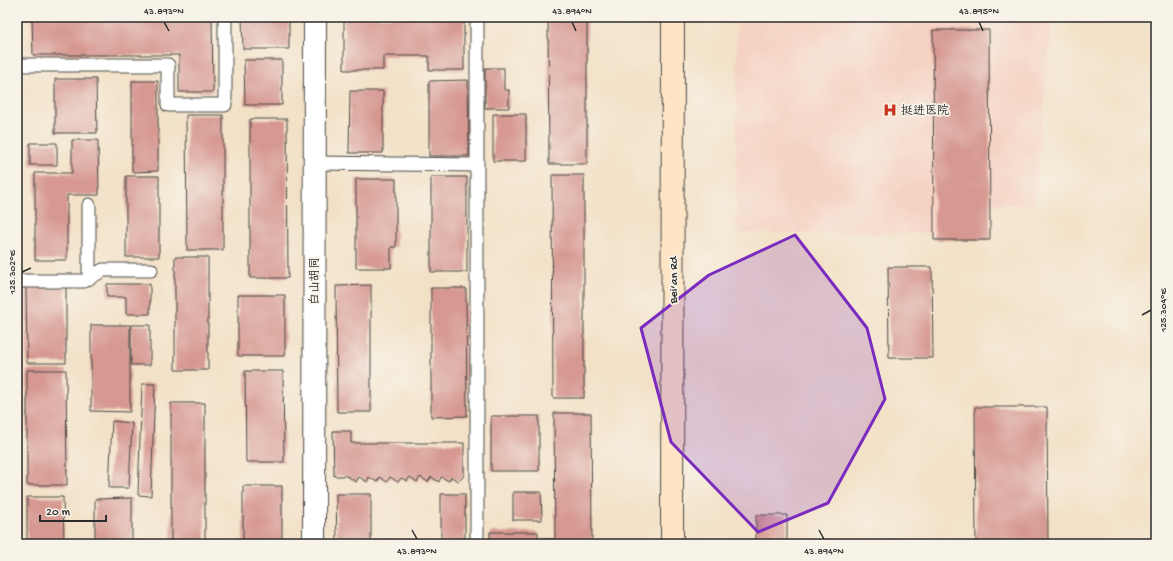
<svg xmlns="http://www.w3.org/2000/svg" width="1173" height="561" viewBox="0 0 1173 561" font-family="'Gochi Hand','LXGW WenKai TC',sans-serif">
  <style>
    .built { fill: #f5d2c2 }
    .building { fill: #d69891 }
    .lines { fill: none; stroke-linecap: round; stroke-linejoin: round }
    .lane-casing { stroke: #494642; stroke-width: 15 }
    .street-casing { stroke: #494642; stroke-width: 24 }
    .secondary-casing { stroke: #494642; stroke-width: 24 }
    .lane { stroke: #fff; stroke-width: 13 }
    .street { stroke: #fff; stroke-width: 22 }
    .secondary { stroke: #fde5c5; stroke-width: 22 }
    .marked { fill: #7b2cbf; fill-opacity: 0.2; stroke: #7b2cbf; stroke-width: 3; stroke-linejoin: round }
    .ticks { fill: none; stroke: #2b2b2b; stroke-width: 1.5 }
    .labels { text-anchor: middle; stroke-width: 3.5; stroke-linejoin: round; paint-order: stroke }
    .poi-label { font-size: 12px; fill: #2b2b2b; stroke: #f7f3e8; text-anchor: start }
    .street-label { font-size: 12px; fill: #2b2b2b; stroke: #f7f3e8 }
    .neatline { fill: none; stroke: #2b2b2b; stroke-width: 1.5 }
    .ticks-label { font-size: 10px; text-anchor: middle; fill: #2b2b2b }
  </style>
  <rect width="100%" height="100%" fill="#f7f3e8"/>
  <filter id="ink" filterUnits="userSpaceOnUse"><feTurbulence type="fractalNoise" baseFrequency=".025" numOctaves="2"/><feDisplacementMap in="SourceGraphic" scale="8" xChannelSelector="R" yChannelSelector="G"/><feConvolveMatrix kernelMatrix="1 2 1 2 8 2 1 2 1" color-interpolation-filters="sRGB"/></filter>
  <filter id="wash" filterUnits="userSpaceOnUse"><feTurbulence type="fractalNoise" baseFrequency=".012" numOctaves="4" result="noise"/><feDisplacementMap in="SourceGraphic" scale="16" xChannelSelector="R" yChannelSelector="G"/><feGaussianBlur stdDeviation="0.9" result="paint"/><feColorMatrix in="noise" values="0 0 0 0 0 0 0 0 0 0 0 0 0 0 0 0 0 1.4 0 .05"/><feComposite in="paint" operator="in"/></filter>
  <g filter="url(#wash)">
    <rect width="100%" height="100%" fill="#f3e1c7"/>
    <!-- built -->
    <path class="built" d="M 737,17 L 1053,17 L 1034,205 L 971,203 L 972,233 L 736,233 Z"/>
    <g id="blocks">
      <!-- building -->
      <path class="building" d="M 32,17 L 212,17 L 213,92 L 179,92 L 179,55 L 33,55 Z
        M 242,17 L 289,17 L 289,49 L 243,49 Z
        M 344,17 L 464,17 L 464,70 L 429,70 L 429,56 L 383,56 L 383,70 L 344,70 Z
        M 548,18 L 587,18 L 587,164 L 549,164 Z
        M 933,30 L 989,30 L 990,240 L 934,240 Z
        M 244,60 L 282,60 L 282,105 L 245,105 Z
        M 485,68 L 504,68 L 504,90 L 509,90 L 509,108 L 485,108 Z
        M 55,79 L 96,79 L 97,133 L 55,133 Z
        M 468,80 L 469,156 L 429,156 L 429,81 Z
        M 132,81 L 158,81 L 158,171 L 132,172 Z
        M 350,91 L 383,91 L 383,153 L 349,153 Z
        M 493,114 L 526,114 L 526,161 L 493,161 Z
        M 186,115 L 223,115 L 223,250 L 187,250 Z
        M 250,119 L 287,119 L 288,278 L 250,278 Z
        M 72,140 L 98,140 L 99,195 L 67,195 L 67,260 L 35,260 L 35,173 L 72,173 Z
        M 30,143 L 57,143 L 57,165 L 30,165 Z
        M 552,175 L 584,175 L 584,398 L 553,398 Z
        M 126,176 L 159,176 L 159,257 L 126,257 Z
        M 431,177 L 467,177 L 467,272 L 431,272 Z
        M 356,179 L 396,179 L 396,247 L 391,247 L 391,268 L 356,268 Z
        M 175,257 L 208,257 L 208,370 L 175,370 Z
        M 888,267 L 932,267 L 933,358 L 889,358 Z
        M 107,284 L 150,284 L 150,314 L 126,314 L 126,297 L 107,297 Z
        M 371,285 L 371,412 L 337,412 L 336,286 Z
        M 26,287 L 66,287 L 66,363 L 27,363 Z
        M 431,288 L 466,288 L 467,416 L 431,417 Z
        M 238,295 L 285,295 L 285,356 L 238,356 Z
        M 91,325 L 130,325 L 130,412 L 91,411 Z
        M 131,325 L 150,325 L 150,365 L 131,365 Z
        M 27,370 L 66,370 L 67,485 L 27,485 Z
        M 245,371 L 283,371 L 284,462 L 246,462 Z
        M 142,384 L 155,384 L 151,496 L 138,495 Z
        M 171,403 L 205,403 L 205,544 L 171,544 Z
        M 975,407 L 1047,407 L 1048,544 L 976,544 Z
        M 554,413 L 591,413 L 592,544 L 490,544 L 490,532 L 538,532 L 538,539 L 555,539 Z
        M 491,416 L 539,416 L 539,471 L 491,471 Z
        M 112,421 L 132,423 L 129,488 L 109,488 Z
        M 333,431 L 351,431 L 351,443 L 464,443 L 464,476 L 459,481 L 451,477 L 449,481 L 441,477 L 439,482 L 431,477 L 428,482 L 420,477 L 417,482 L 410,477 L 407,481 L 401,478 L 398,482 L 390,477 L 387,482 L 380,477 L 377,482 L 369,477 L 367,482 L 359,477 L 356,482 L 347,476 L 334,476 Z
        M 243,486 L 282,486 L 282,544 L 243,544 Z
        M 513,492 L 541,492 L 542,520 L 513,520 Z
        M 336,494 L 371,494 L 371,544 L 337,544 Z
        M 441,494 L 465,494 L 465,544 L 441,544 Z
        M 27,497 L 63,497 L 64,544 L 27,544 Z
        M 132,498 L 132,544 L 95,544 L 95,499 Z
        M 756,515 L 787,515 L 787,544 L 756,544 Z"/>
    </g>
  </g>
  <g filter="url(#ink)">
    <use href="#blocks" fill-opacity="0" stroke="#494642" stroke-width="1"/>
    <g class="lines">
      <!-- lane casing -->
      <g class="lane-casing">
        <path id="lane" d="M 477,17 L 477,544
          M 17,65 L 168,65 L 168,105 L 225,105 L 225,17
          M 315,163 L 477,165
          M 89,278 L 89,205
          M 17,281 L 84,281 L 103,270 L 151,270"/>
      </g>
      <!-- street casing -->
      <g class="street-casing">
        <path id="street" d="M 314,544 L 315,17"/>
      </g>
      <!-- secondary casing -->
      <g class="secondary-casing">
        <path id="secondary" d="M 672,544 L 673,17"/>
      </g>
      <!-- lane -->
      <use href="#lane" class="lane"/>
      <!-- street -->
      <use href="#street" class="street"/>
      <!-- secondary -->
      <use href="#secondary" class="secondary"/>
    </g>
  </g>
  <!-- marked area -->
  <path class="marked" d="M 795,235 L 867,328 L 885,399 L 828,503 L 758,532 L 671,442 L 641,328 L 709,275 Z"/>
  <!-- ticks -->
  <path class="ticks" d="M 164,22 L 169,31M 572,22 L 576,31M 979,22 L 983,31M 22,272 L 31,268M 1142,315 L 1151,310M 412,530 L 417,539M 819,530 L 824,539"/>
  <!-- icons -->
  <defs>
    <g id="hospital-bare" transform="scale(1.08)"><path d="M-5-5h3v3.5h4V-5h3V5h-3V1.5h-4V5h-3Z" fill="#c8321e" stroke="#f7f3e8" stroke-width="2.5" paint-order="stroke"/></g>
  </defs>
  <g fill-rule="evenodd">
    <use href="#hospital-bare" x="890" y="110"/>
  </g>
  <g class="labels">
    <!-- poi labels -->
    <g class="poi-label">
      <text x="901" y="114">挺进医院</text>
    </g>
    <!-- street labels -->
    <g class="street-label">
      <text transform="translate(673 280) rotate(-90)" y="4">Bei’an Rd</text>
      <text transform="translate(314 281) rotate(-90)" y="4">白山胡同</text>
    </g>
  </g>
  <!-- margin -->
  <rect width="1173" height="561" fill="none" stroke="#f7f3e8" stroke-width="44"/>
  <!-- scale -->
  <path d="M40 515v6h66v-6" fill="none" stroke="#2b2b2b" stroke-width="2"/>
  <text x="46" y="515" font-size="12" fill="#2b2b2b" stroke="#f7f3e8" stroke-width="3" paint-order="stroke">20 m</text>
  <rect x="22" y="22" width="1129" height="517" class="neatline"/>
  <g class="ticks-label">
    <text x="164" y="14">43.893°N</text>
    <text x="572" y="14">43.894°N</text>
    <text x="979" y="14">43.895°N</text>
    <text transform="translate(11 272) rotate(-90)" y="4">125.302°E</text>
    <text transform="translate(1162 310) rotate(-90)" y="4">125.304°E</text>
    <text x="417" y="554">43.893°N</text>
    <text x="824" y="554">43.894°N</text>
  </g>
</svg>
